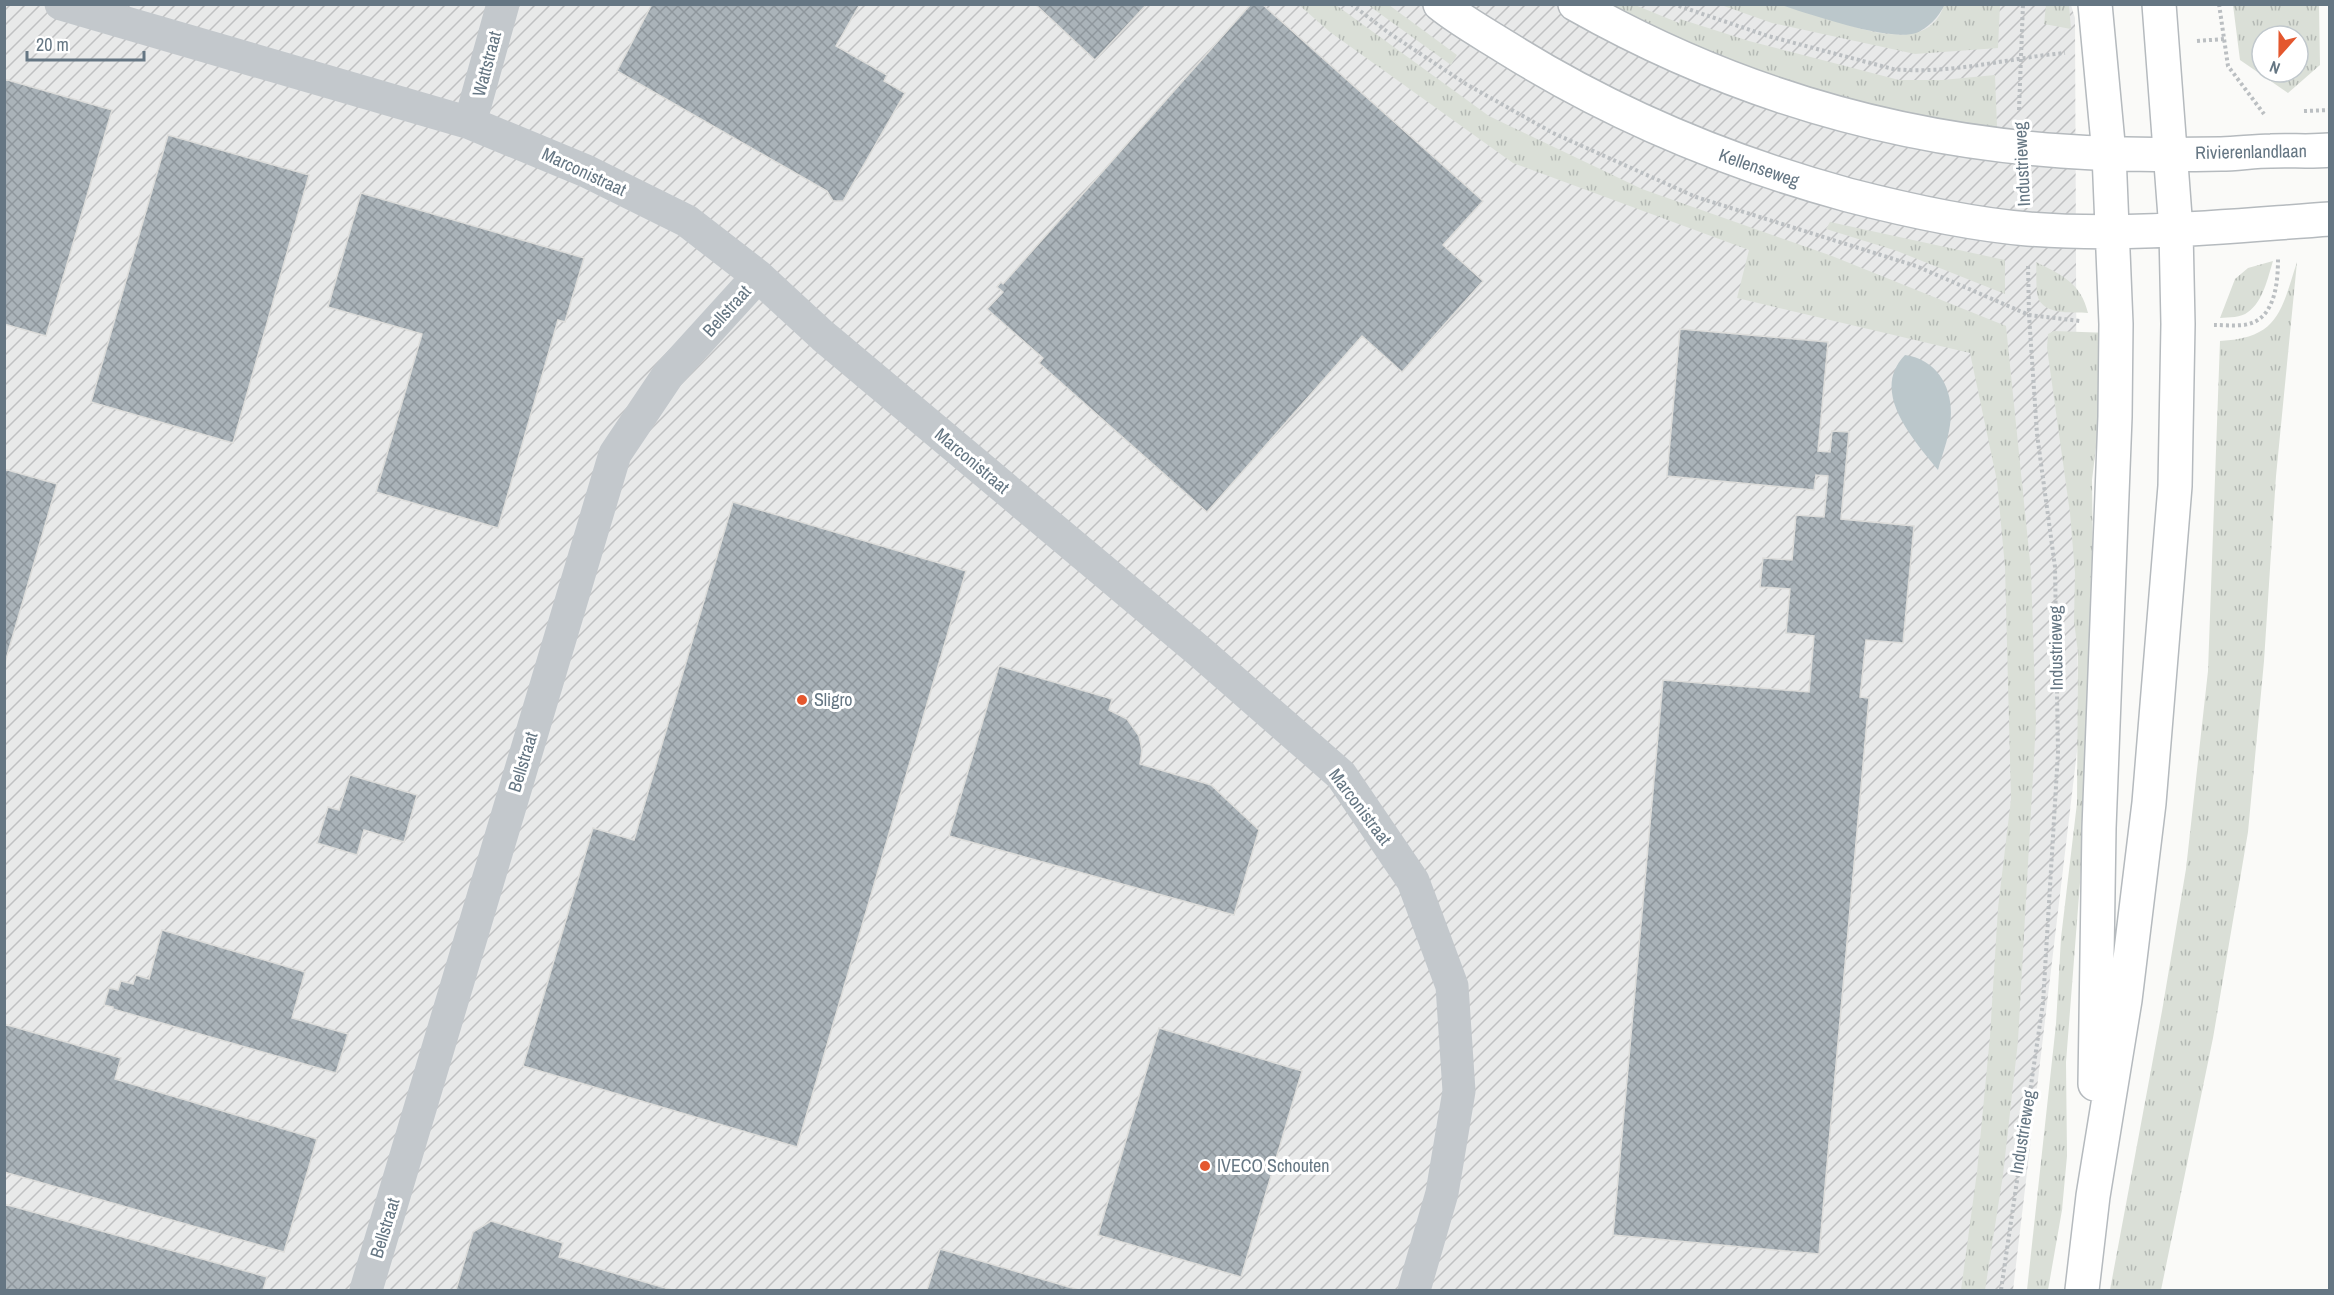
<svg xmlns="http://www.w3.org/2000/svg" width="2334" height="1295" viewBox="0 0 2334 1295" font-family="'Archivo Narrow',sans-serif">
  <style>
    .industrial { fill: url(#industrial-furrows) }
    .grass { fill: url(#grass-tufts); fill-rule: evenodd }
    .water { fill: #bbc7cb }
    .building { fill: url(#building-cross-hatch); stroke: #dcdcda; stroke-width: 1.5 }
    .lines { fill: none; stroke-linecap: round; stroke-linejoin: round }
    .major-casing { stroke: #b5babe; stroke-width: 36 }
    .path { stroke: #bbbfc2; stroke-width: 4; stroke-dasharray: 3 3; stroke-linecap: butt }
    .minor { stroke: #c3c8cc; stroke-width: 33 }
    .major { stroke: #fff; stroke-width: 33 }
    .poi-dot { fill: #e4572e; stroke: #fff; stroke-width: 2 }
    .labels { text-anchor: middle; stroke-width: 6; stroke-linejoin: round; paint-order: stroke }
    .street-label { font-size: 18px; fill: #657683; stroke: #fff }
    .poi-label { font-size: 18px; fill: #657683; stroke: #fff; text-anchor: start }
  </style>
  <defs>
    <pattern id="industrial-furrows" width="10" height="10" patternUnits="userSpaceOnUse" patternTransform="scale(1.5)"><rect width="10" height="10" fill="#e8e9e9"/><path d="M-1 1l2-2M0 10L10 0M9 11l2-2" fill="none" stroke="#c0c1c2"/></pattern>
    <pattern id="grass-tufts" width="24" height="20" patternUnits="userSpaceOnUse" patternTransform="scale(1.5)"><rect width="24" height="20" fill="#dadfd7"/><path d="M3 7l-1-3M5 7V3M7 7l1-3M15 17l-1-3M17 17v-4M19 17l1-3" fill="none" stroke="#b4b9b4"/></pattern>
    <pattern id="building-cross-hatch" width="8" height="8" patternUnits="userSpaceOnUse" patternTransform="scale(1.5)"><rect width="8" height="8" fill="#aab3b9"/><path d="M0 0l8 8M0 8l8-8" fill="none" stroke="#8e969c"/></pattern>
  </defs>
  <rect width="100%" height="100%" fill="#fafaf8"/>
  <!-- industrial -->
  <path class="industrial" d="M 5,5 L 2071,5 L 2075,18 L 2078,743 L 2013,1290 L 5,1290 Z"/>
  <!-- grass -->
  <path class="grass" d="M 1299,5 L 1336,5 L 1489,116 L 1642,189 L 1832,256 L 2006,326 L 2031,571 L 2036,722 L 2018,1041 L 2003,1175 L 1985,1290 L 1961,1290 L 1977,1172 L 1990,1036 L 1998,908 L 2011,799 L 2005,567 L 1997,481 L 1970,353 L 1737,298 L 1749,250 L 1513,163 L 1330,32 Z
    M 1368,5 L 1389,5 L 1457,55 L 1451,65 Z
    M 1601,5 L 1635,5 L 1679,23 L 1680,19 L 1749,41 L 1899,80 L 1942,80 L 1995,75 L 1997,127 L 1948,125 L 1770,79 Z
    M 1721,5 C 1740,5 1762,2 1781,5 C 1822,10 1924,69 1944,5 L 2000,5 L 1998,48 L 1915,54 L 1772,23 Z
    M 2046,5 L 2069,5 L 2071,29 L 2044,24 Z
    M 2233,5 L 2319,5 L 2320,65 L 2288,93 L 2240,60 ZM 2262,36 L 2298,36 L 2298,72 L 2262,72 Z
    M 1830,222 L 2005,260 L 2005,294 L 1897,251 L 1826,229 Z
    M 2273,261 C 2268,277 2263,302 2248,312 C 2241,318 2229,317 2220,318 L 2235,279 L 2248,268 Z
    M 2036,262 C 2062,275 2081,283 2088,313 C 2074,312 2047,315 2039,300 C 2035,291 2037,272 2036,262 Z
    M 2297,262 L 2276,476 L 2264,661 L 2248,832 L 2213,1038 L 2161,1290 L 2110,1290 L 2162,1011 L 2186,869 L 2208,671 L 2220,341 C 2279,338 2281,311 2297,262 Z
    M 2054,331 L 2110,333 L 2092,480 L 2093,566 L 2086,806 L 2066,1062 L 2067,1156 L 2062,1210 L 2048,1290 L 2027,1290 L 2056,1024 L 2061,938 L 2077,803 L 2078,653 L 2074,621 L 2075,573 L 2070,513 L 2047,348 L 2048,334 Z"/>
  <!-- water -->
  <path class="water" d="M 1781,5 L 1944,5 C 1940,16 1927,29 1916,33 C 1890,42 1809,14 1781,5 Z
    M 1905,355 C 1940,360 1955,392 1950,425 C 1948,440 1942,455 1938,470 C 1914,440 1869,392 1905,355 Z"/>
  <!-- building -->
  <path class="building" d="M 652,4 L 860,4 L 836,46 L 887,75 L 884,81 L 905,93 L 843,201 L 833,201 L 827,191 L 617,71 Z
    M 1035,4 L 1147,4 L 1095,60 Z
    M 1251,4 L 1262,4 L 1483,201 L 1443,245 L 1483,281 L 1402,372 L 1362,336 L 1207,512 L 1039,363 L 1043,358 L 987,309 L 1003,292 L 997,287 L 1001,282 L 1003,284 Z
    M 4,79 L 112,110 L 46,336 L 4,324 Z
    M 168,135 L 309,175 L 233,443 L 91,402 Z
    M 361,193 L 584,258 L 565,322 L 558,320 L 498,528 L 376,492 L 422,334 L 328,307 Z
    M 1680,329 L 1828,342 L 1818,451 L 1830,452 L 1832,431 L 1849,432 L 1841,519 L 1914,526 L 1903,643 L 1866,640 L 1860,697 L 1869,698 L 1819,1254 L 1613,1235 L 1663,680 L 1809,692 L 1814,636 L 1786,633 L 1790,589 L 1760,587 L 1763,558 L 1792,560 L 1796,515 L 1824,517 L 1828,476 L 1816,475 L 1814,490 L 1667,476 Z
    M 4,469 L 57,484 L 4,666 Z
    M 733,502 L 966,571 L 797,1147 L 523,1066 L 593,828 L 634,840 Z
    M 999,666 L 1112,699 L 1109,710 L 1127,719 L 1139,736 L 1142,750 L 1140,764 L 1211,785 L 1259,830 L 1234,915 L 949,836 Z
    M 350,775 L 417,795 L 404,842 L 364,830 L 357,855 L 317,843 L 328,807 L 339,810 Z
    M 162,930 L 305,972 L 292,1018 L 348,1034 L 336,1073 L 113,1009 L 113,1007 L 104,1005 L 109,988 L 118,990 L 121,981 L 133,984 L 136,975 L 149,979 Z
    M 4,1024 L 121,1058 L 115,1079 L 317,1139 L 284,1252 L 4,1172 Z
    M 1159,1028 L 1302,1071 L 1241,1277 L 1098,1235 Z
    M 4,1204 L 267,1277 L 263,1290 L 4,1290 Z
    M 491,1221 L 563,1243 L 559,1257 L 672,1290 L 456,1290 L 473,1232 Z
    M 940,1249 L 1079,1290 L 927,1290 Z"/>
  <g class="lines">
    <!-- major casing -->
    <g class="major-casing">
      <path id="major" d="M 1440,4 C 1461,21 1485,34 1507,48 C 1614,115 1727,162 1848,195 C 1906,210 1968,224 2028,229 C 2128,237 2230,226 2330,219
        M 1575,4 C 1725,89 1890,139 2062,151 C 2114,155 2168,155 2221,154 C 2237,154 2254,151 2271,151 C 2290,150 2310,152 2330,150
        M 2095,1084 L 2099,828 L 2115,417 L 2116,324 L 2109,154 L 2095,4
        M 2082,1290 L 2093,1196 L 2125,1000 L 2149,803 L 2175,486 L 2178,324 L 2176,230 L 2159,4"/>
    </g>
    <!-- path -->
    <path class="path" d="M 1351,4 L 1389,33 L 1466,84 L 1553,133 L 1696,197 L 1916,266 L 2029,315 L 2080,321
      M 1673,4 L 1768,36 L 1893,69 C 1950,75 2007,58 2065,53
      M 2219,4 L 2228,66 L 2264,114
      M 2197,41 L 2224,39
      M 2019,110 L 2023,4
      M 2304,111 L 2330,110
      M 2214,325 C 2223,325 2233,326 2243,325 C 2275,322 2278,283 2278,259
      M 2001,1290 L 2043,1003 L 2058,753 L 2055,567 L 2037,434 L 2029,315 L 2028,264"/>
    <!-- minor -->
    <path class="minor" d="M 61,4 L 470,123 L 586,171 L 687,221 L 758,276 L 823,336 L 1199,651 L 1341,775 L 1413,881 L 1452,986 L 1459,1091 L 1442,1193 L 1414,1290
      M 470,123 L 503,4
      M 366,1290 L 615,454 L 668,375 L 758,276"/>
    <!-- major -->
    <use href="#major" class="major"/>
  </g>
  <!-- markers -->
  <g class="poi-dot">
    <circle cx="802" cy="700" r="6"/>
    <circle cx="1205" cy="1166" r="6"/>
  </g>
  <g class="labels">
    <!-- street labels -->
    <g class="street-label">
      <text transform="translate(487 64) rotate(-75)" y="6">Wattstraat</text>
      <text transform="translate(2251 152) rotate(-1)" y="6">Rivierenlandlaan</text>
      <text transform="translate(2022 164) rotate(-93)" y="6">Industrieweg</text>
      <text transform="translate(1759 168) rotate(19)" y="6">Kellenseweg</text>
      <text transform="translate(584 172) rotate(25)" y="6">Marconistraat</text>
      <text transform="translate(727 311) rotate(-48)" y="6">Bellstraat</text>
      <text transform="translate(972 461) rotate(40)" y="6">Marconistraat</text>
      <text transform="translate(2056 648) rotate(-91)" y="6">Industrieweg</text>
      <text transform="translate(523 762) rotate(-73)" y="6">Bellstraat</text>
      <text transform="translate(1360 807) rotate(53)" y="6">Marconistraat</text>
      <text transform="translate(2023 1132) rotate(-81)" y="6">Industrieweg</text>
      <text transform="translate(385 1228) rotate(-73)" y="6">Bellstraat</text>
    </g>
    <!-- poi labels -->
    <g class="poi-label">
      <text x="814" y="706">Sligro</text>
      <text x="1217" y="1172">IVECO Schouten</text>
    </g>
  </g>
  <!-- border -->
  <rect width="2334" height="1295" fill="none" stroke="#657683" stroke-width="12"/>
  <!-- north arrow -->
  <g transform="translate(2280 54) rotate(201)"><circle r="28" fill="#ffffff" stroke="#c1c8cd" stroke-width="1.5"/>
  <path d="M0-4.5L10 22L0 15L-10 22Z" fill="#e4572e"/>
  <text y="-9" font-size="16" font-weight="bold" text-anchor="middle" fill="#657683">N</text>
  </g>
  <!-- scale -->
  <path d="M27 51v9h117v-9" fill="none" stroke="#657683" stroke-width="3"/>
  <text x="36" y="51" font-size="18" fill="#657683" stroke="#ffffff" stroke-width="4.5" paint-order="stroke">20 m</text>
</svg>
